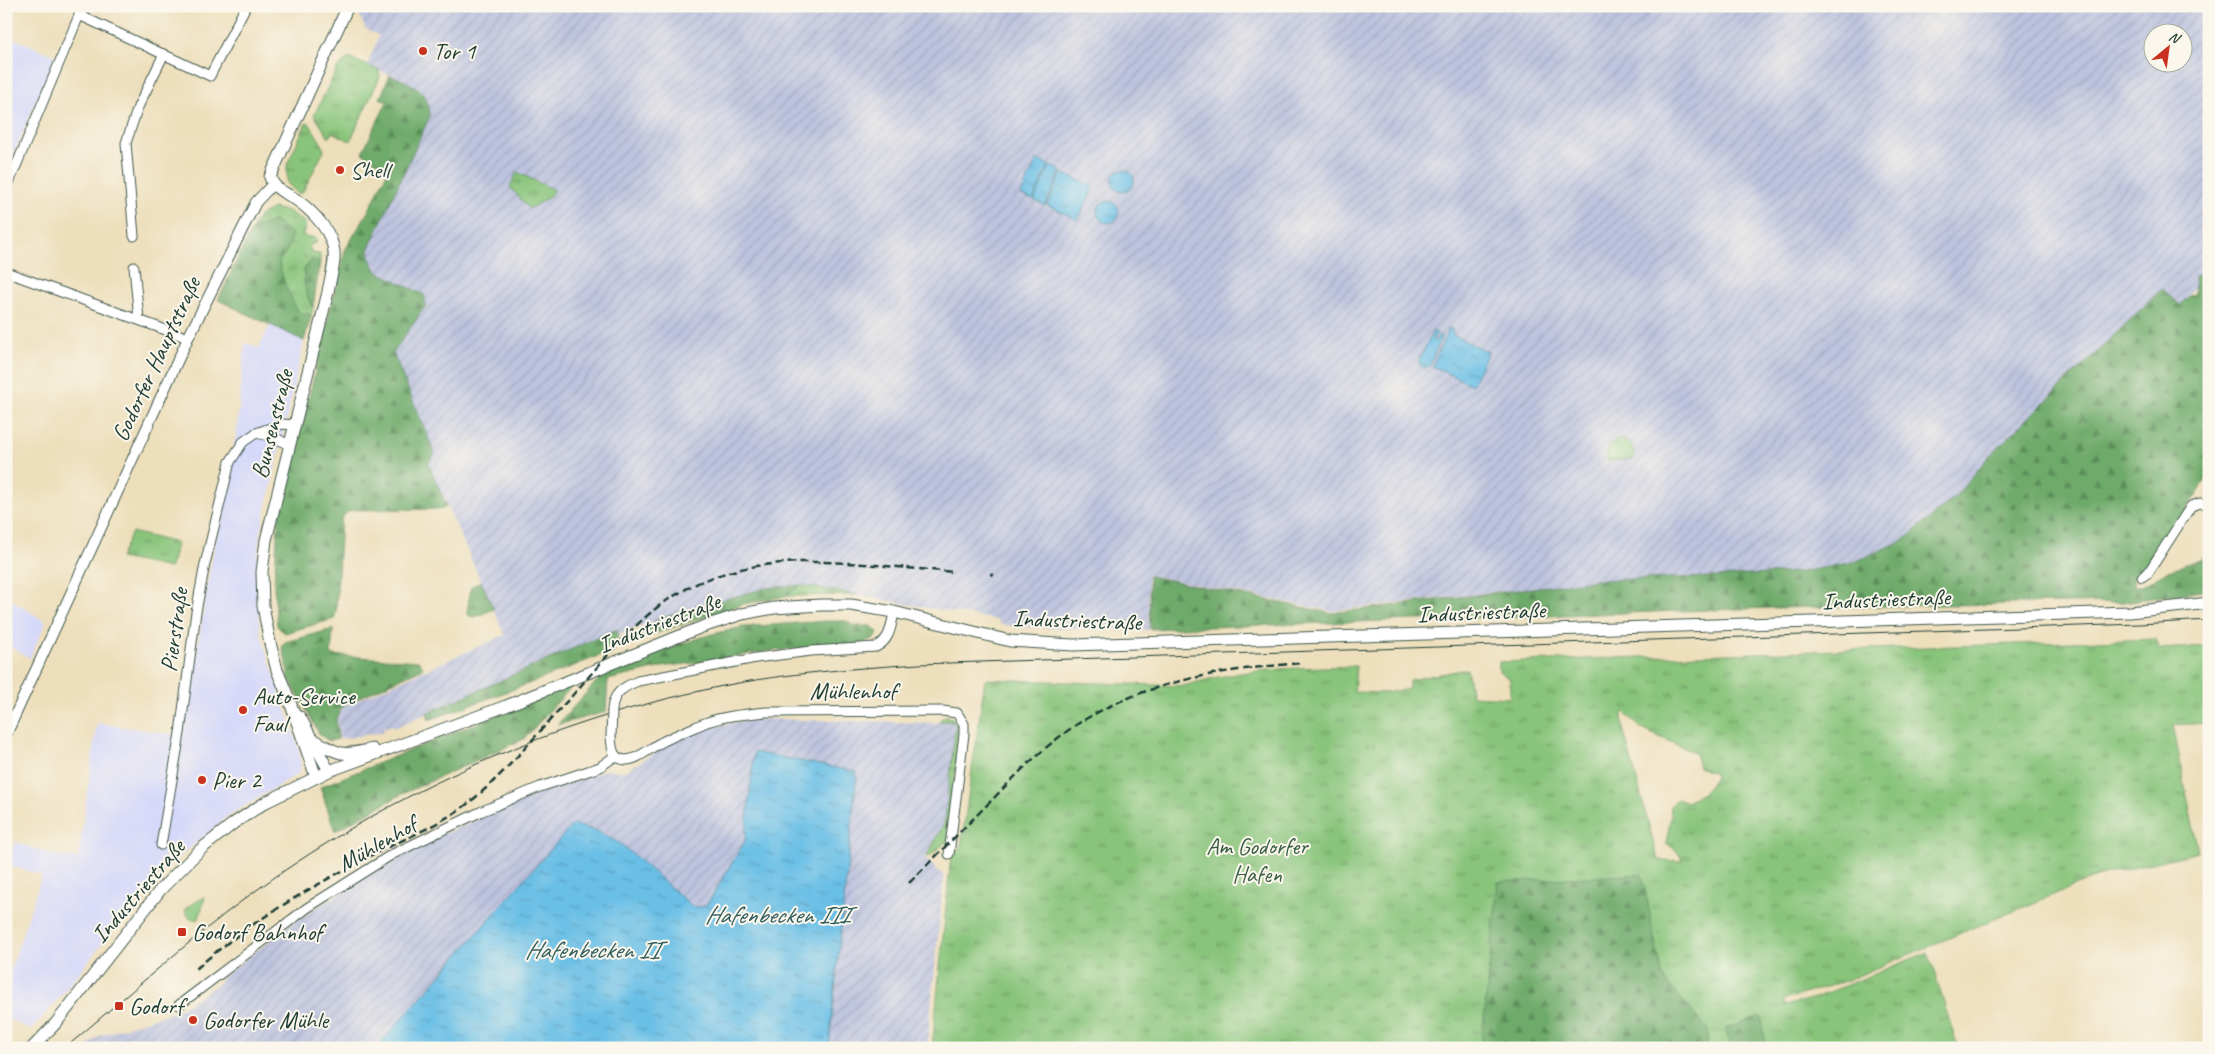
<svg xmlns="http://www.w3.org/2000/svg" width="2215" height="1054" viewBox="0 0 2215 1054" font-family="Caveat,sans-serif">
  <style>
    .built { fill: #d5d8f9 }
    .industrial { fill: url(#industrial-furrows); fill-rule: evenodd }
    .grass { fill: url(#grass-tufts); stroke: #548057; fill-rule: evenodd }
    .forest { fill: url(#forest-firs); stroke: #46744f }
    .water { fill: url(#water-ripples); stroke: #447e8d }
    .lines { fill: none; stroke-linecap: round; stroke-linejoin: round }
    .minor-casing { stroke: #3e5548; stroke-width: 11 }
    .tertiary-casing { stroke: #3e5548; stroke-width: 12 }
    .secondary-casing { stroke: #3e5548; stroke-width: 13 }
    .minor { stroke: #fff; stroke-width: 9 }
    .tertiary { stroke: #fff; stroke-width: 10 }
    .secondary { stroke: #fff; stroke-width: 11 }
    .tram { stroke: #1f3d34; stroke-width: 1 }
    .rail { stroke: #1f3d34; stroke-width: 2.5; stroke-dasharray: 8 4; stroke-linecap: butt }
    .minor-bridge-casing { stroke: #3e5548; stroke-width: 11; stroke-linecap: butt }
    .minor-bridge { stroke: #fff; stroke-width: 9 }
    .poi-dot { fill: #c8321e; stroke: #fbf7ec; stroke-width: 2 }
    .labels { text-anchor: middle; stroke-width: 4; stroke-linejoin: round; paint-order: stroke }
    .poi-label { font-size: 24px; fill: #1f3d34; stroke: #fbf7ec; text-anchor: start }
    .street-label { font-size: 24px; fill: #1f3d34; stroke: #fbf7ec }
    .park-label { font-size: 24px; fill: #395f46; stroke: #fbf7ec }
    .water-label { font-size: 25px; font-style: italic; fill: #325e60; stroke: #fbf7ec }
  </style>
  <defs>
    <pattern id="industrial-furrows" width="10" height="10" patternUnits="userSpaceOnUse" patternTransform="scale(1.25)"><rect width="10" height="10" fill="#bdc3de"/><path d="M-1 1l2-2M0 10L10 0M9 11l2-2" fill="none" stroke="#a2a8bf"/></pattern>
    <pattern id="grass-tufts" width="24" height="20" patternUnits="userSpaceOnUse" patternTransform="scale(1.25)"><rect width="24" height="20" fill="#88c47a"/><path d="M3 7l-1-3M5 7V3M7 7l1-3M15 17l-1-3M17 17v-4M19 17l1-3" fill="none" stroke="#6fa065"/></pattern>
    <pattern id="forest-firs" width="22" height="20" patternUnits="userSpaceOnUse" patternTransform="scale(1.25)"><rect width="22" height="20" fill="#6eaa6a"/><path d="M5 1l3.5 6h-7zM16 11l3.5 6h-7z" fill="#5a8c58"/></pattern>
    <pattern id="water-ripples" width="26" height="14" patternUnits="userSpaceOnUse" patternTransform="scale(1.25)"><rect width="26" height="14" fill="#6abfe6"/><path d="M2 4q2-2 4 0t4 0M15 11q2-2 4 0t4 0" fill="none" stroke="#579cbb"/></pattern>
  </defs>
  <rect width="100%" height="100%" fill="#fbf7ec"/>
  <filter id="ink" filterUnits="userSpaceOnUse"><feTurbulence type="fractalNoise" baseFrequency=".02" numOctaves="2"/><feDisplacementMap in="SourceGraphic" scale="10" xChannelSelector="R" yChannelSelector="G"/><feConvolveMatrix kernelMatrix="1 2 1 2 8 2 1 2 1" color-interpolation-filters="sRGB"/></filter>
  <filter id="wash" filterUnits="userSpaceOnUse"><feTurbulence type="fractalNoise" baseFrequency=".0096" numOctaves="4" result="noise"/><feDisplacementMap in="SourceGraphic" scale="20" xChannelSelector="R" yChannelSelector="G"/><feGaussianBlur stdDeviation="1.12" result="paint"/><feColorMatrix in="noise" values="0 0 0 0 0 0 0 0 0 0 0 0 0 0 0 0 0 1.4 0 .05"/><feComposite in="paint" operator="in"/></filter>
  <g filter="url(#wash)">
    <rect width="100%" height="100%" fill="#eddfbc"/>
    <!-- built -->
    <path class="built" d="M 6,35 L 55,56 L 6,172 Z
      M 270,325 L 304,341 L 259,540 L 257,581 L 260,632 L 299,749 L 301,768 L 298,774 L 228,816 L 152,880 L 64,992 L 31,1030 L 6,1017 L 6,984 L 42,875 L 7,865 L 15,842 L 54,855 L 78,858 L 97,723 L 183,736 L 211,565 L 237,430 L 245,343 L 259,348 Z
      M 6,597 L 46,622 L 30,658 L 6,644 Z"/>
    <!-- industrial -->
    <path class="industrial" d="M 363,6 L 2209,6 L 2209,268 L 2180,306 L 2162,290 L 1989,456 L 1956,496 L 1904,540 L 1854,562 L 1801,572 L 1716,577 L 1597,580 L 1331,611 L 1148,575 L 1149,630 L 1017,627 L 1000,624 L 997,620 L 800,585 L 766,588 L 682,611 L 618,635 L 617,629 L 394,728 L 392,725 L 383,728 L 384,732 L 339,739 L 337,719 L 344,706 L 505,635 L 343,273 L 416,117 L 412,85 L 367,65 L 379,36 L 365,28 L 360,15 ZM 2152,32 L 2182,32 L 2182,62 L 2152,62 Z
      M 766,719 L 937,723 L 941,720 L 956,722 L 945,821 L 925,858 L 944,876 L 927,1048 L 829,1048 L 841,926 L 754,752 L 745,841 L 708,903 L 702,907 L 693,907 L 689,903 L 621,844 L 597,831 L 573,824 L 376,1048 L 86,1048 L 99,1036 L 178,1010 L 218,984 L 224,976 L 298,919 L 390,862 L 436,837 L 554,787 L 606,770 L 626,771 L 679,737 L 706,728 L 742,721 Z"/>
    <!-- grass -->
    <path class="grass" d="M 348,58 L 379,70 L 380,77 L 350,141 L 332,132 L 329,138 L 314,115 L 337,69 Z
      M 306,123 L 309,123 L 322,144 L 324,151 L 302,193 L 297,193 L 287,183 L 287,165 Z
      M 517,172 L 554,190 L 549,197 L 529,209 L 510,187 Z
      M 273,208 L 288,211 L 306,223 L 303,235 L 308,238 L 314,237 L 317,242 L 309,246 L 312,253 L 320,254 L 320,262 L 312,259 C 310,275 303,294 313,307 L 311,317 L 309,314 L 300,315 L 283,282 L 279,262 L 288,248 L 274,221 L 252,229 L 259,216 Z
      M 1619,439 C 1630,441 1636,448 1634,459 L 1608,461 C 1605,450 1608,443 1619,439 Z
      M 132,532 L 177,543 L 170,568 L 120,558 Z
      M 800,585 L 858,595 L 787,596 Z
      M 2156,639 L 2158,649 L 2209,646 L 2209,723 L 2173,725 L 2198,852 L 2099,876 L 1845,981 L 1784,1000 L 1785,1006 L 1815,998 L 1928,952 L 1958,1048 L 932,1048 L 951,856 L 961,846 L 985,679 L 1184,686 C 1240,668 1298,668 1356,666 L 1354,692 L 1385,693 L 1409,689 L 1409,680 L 1467,669 L 1472,696 L 1510,698 L 1510,679 L 1499,671 L 1499,662 ZM 1624,712 L 1642,729 L 1695,753 L 1699,767 L 1715,774 C 1713,788 1698,797 1686,802 L 1677,799 L 1670,806 L 1671,816 L 1666,843 L 1677,851 L 1683,861 L 1658,860 L 1623,728 L 1622,715 Z
      M 944,716 L 948,716 L 958,721 L 959,738 L 948,840 L 929,857 L 927,856 L 945,821 L 956,722 L 939,721 Z
      M 205,897 L 199,919 L 194,920 L 190,919 L 185,911 L 187,907 Z"/>
    <!-- forest -->
    <path class="forest" d="M 390,75 C 413,85 428,88 430,116 L 369,248 C 369,258 372,265 378,272 L 424,295 L 426,305 L 393,353 L 435,454 L 428,463 L 447,507 L 442,509 L 351,510 L 345,514 L 341,520 L 336,612 L 334,619 L 285,633 L 277,626 L 274,587 L 278,522 L 345,250 L 369,210 L 389,169 L 362,153 L 387,102 L 380,98 Z
      M 274,221 L 292,234 L 288,248 L 279,262 C 283,282 289,297 300,314 L 309,314 L 311,317 L 304,341 L 218,300 L 252,229 Z
      M 312,259 L 320,262 L 313,307 C 305,297 304,282 304,269 Z
      M 2209,268 L 2209,475 L 2147,570 L 2140,572 L 2133,579 L 2134,586 L 2142,586 L 2165,572 L 2209,556 L 2209,590 L 2123,602 L 1772,608 L 1150,629 L 1149,576 L 1331,613 L 1597,580 L 1716,577 L 1801,572 L 1854,562 L 1904,540 L 1956,496 L 1989,456 L 2162,289 L 2180,305 L 2190,295 L 2195,294 L 2194,276 L 2204,273 Z
      M 481,581 L 494,609 L 475,617 L 469,616 L 467,611 L 471,587 Z
      M 800,585 L 787,596 L 743,604 L 633,641 L 657,620 L 682,611 L 766,588 Z
      M 826,621 L 846,621 L 854,626 L 871,626 L 878,632 L 875,638 L 860,644 L 768,651 L 695,663 L 667,666 L 608,680 L 606,712 L 557,725 L 608,669 L 708,635 L 743,627 Z
      M 333,629 L 331,655 L 418,661 L 421,663 L 423,668 L 343,705 L 336,719 L 338,739 L 329,741 L 320,735 L 289,679 L 286,661 L 282,647 L 285,642 Z
      M 617,629 L 618,637 L 601,655 L 536,681 L 429,720 L 427,713 Z
      M 575,683 L 524,739 L 402,794 L 335,831 L 320,787 Z
      M 1642,874 L 1662,977 L 1708,1030 L 1707,1048 L 1481,1048 L 1498,882 Z
      M 1760,1016 L 1767,1048 L 1732,1048 L 1725,1029 Z"/>
    <!-- water -->
    <path class="water" d="M 1037,160 L 1049,165 L 1033,200 L 1021,195 Z
      M 1050,166 L 1061,171 L 1045,206 L 1034,200 Z
      M1112 181a11 11 0 1 1 22 0a11 11 0 1 1-22 0Z
      M 1062,173 L 1094,187 L 1078,220 L 1047,205 Z
      M1097 212a11 11 0 1 1 22 0a11 11 0 1 1-22 0Z
      M 1449,328 L 1452,329 L 1453,335 L 1488,352 L 1472,385 L 1432,366 Z
      M 1433,331 L 1437,333 L 1433,340 L 1435,342 L 1439,335 L 1442,336 L 1429,367 L 1426,366 L 1424,370 L 1418,362 Z
      M 754,752 L 857,772 L 829,1048 L 376,1048 L 573,824 L 597,831 L 621,844 L 693,907 L 702,907 L 708,903 L 745,841 Z"/>
  </g>
  <g filter="url(#ink)">
    <g class="lines">
      <!-- minor casing -->
      <g class="minor-casing">
        <path id="minor" d="M 79,15 L 210,76 L 246,6
          M 6,190 L 83,6
          M 134,236 L 126,143 L 138,107 L 164,54
          M 134,267 L 139,319
          M 6,272 L 188,338
          M 256,433 L 274,437 L 289,445
          M 2142,577 L 2148,573 L 2191,506 L 2200,503 L 2209,504
          M 612,710 C 613,693 623,687 638,681 L 756,658 L 811,651 L 876,647 C 890,640 891,627 894,612
          M 611,737 C 612,748 612,759 626,760 C 638,760 650,748 660,743 C 673,736 688,730 702,724 C 722,716 745,714 766,712 L 943,711 L 957,713 L 964,724 L 964,734 L 949,854
          M 161,845 L 180,733 L 196,612 L 205,564 L 230,462 L 243,442 L 256,433 L 282,424 L 294,425
          M 179,1005 L 307,908 L 391,855 L 480,812 L 540,787 L 600,767 L 615,756"/>
      </g>
      <!-- tertiary casing -->
      <g class="tertiary-casing">
        <path id="tertiary" d="M 6,735 L 188,338 L 256,202 L 272,185"/>
      </g>
      <!-- secondary casing -->
      <g class="secondary-casing">
        <path id="secondary" d="M 300,717 L 329,771
          M 313,739 C 341,756 341,756 372,749
          M 316,777 L 289,699 L 277,670 L 270,643 L 263,606 L 262,572 L 266,540 L 328,292 C 330,278 337,260 333,246 C 328,226 308,207 292,197 C 282,191 274,188 270,177 L 348,6
          M 32,1048 L 56,1023 L 161,889 L 201,849 L 234,823 L 266,802 L 329,771 L 506,706 L 702,627 L 742,614 L 774,608 L 821,605 L 851,605 L 894,612 L 1010,641 L 1073,645 L 2130,612 L 2209,603"/>
      </g>
      <!-- minor -->
      <use href="#minor" class="minor"/>
      <!-- tertiary -->
      <use href="#tertiary" class="tertiary"/>
      <!-- secondary -->
      <use href="#secondary" class="secondary"/>
      <!-- tram -->
      <path class="tram" d="M 65,1048 C 125,998 184,944 247,897 C 382,798 536,727 700,691 C 772,674 846,669 919,664 L 2140,624 L 2209,620"/>
      <!-- rail -->
      <path class="rail" d="M 990,574 L 994,575
        M 909,883 C 936,856 963,829 990,802 C 1019,772 1048,742 1084,720 C 1150,680 1228,669 1303,663
        M 196,969 C 247,923 310,888 370,856 C 402,840 437,826 466,805 C 503,777 538,732 570,698 C 597,668 623,635 654,610 C 742,540 853,565 955,572"/>
      <!-- minor-bridge casing -->
      <g class="minor-bridge-casing">
        <path id="minor-bridge" d="M 611,737 L 612,710"/>
      </g>
      <!-- minor-bridge -->
      <use href="#minor-bridge" class="minor-bridge"/>
    </g>
  </g>
  <!-- markers -->
  <g class="poi-dot">
    <circle cx="423" cy="51" r="5"/>
    <circle cx="340" cy="170" r="5"/>
    <circle cx="243" cy="710" r="5"/>
    <circle cx="202" cy="780" r="5"/>
    <rect x="177" y="927" width="10" height="10" rx="2.5"/>
    <rect x="114" y="1001" width="10" height="10" rx="2.5"/>
    <circle cx="193" cy="1020" r="5"/>
  </g>
  <g class="labels">
    <!-- poi labels -->
    <g class="poi-label">
      <text x="433" y="59">Tor 1</text>
      <text x="350" y="178">Shell</text>
      <text x="253" y="704">Auto-Service<tspan x="253" dy="28">Faul</tspan></text>
      <text x="212" y="788">Pier 2</text>
      <text x="192" y="940">Godorf Bahnhof</text>
      <text x="129" y="1014">Godorf</text>
      <text x="203" y="1028">Godorfer Mühle</text>
    </g>
    <!-- street labels -->
    <g class="street-label">
      <text transform="translate(156 359) rotate(-65)" y="8">Godorfer Hauptstraße</text>
      <text transform="translate(272 424) rotate(-76)" y="8">Bunsenstraße</text>
      <text transform="translate(1886 599) rotate(-2)" y="8">Industriestraße</text>
      <text transform="translate(1481 612) rotate(-2)" y="8">Industriestraße</text>
      <text transform="translate(1077 620) rotate(2)" y="8">Industriestraße</text>
      <text transform="translate(659 623) rotate(-21)" y="8">Industriestraße</text>
      <text transform="translate(174 630) rotate(-82)" y="8">Pierstraße</text>
      <text x="853" y="699">Mühlenhof</text>
      <text transform="translate(377 844) rotate(-30)" y="8">Mühlenhof</text>
      <text transform="translate(138 891) rotate(-49)" y="8">Industriestraße</text>
    </g>
    <!-- park labels -->
    <g class="park-label">
      <text x="1257" y="854">Am Godorfer<tspan x="1257" dy="28">Hafen</tspan></text>
    </g>
    <!-- water labels -->
    <g class="water-label">
      <text x="777" y="923">Hafenbecken III</text>
      <text x="592" y="958">Hafenbecken II</text>
    </g>
  </g>
  <!-- margin -->
  <rect width="2215" height="1054" fill="none" stroke="#fbf7ec" stroke-width="25"/>
  <!-- north arrow -->
  <g transform="translate(2168 48) rotate(29)"><circle r="24" fill="#fbf7ec" stroke="#a3ada2"/>
  <path d="M0-4L9 19L0 12L-9 19Z" fill="#c8321e"/>
  <text y="-8" font-size="14" font-weight="bold" text-anchor="middle" fill="#1f3d34">N</text>
  </g>
</svg>
